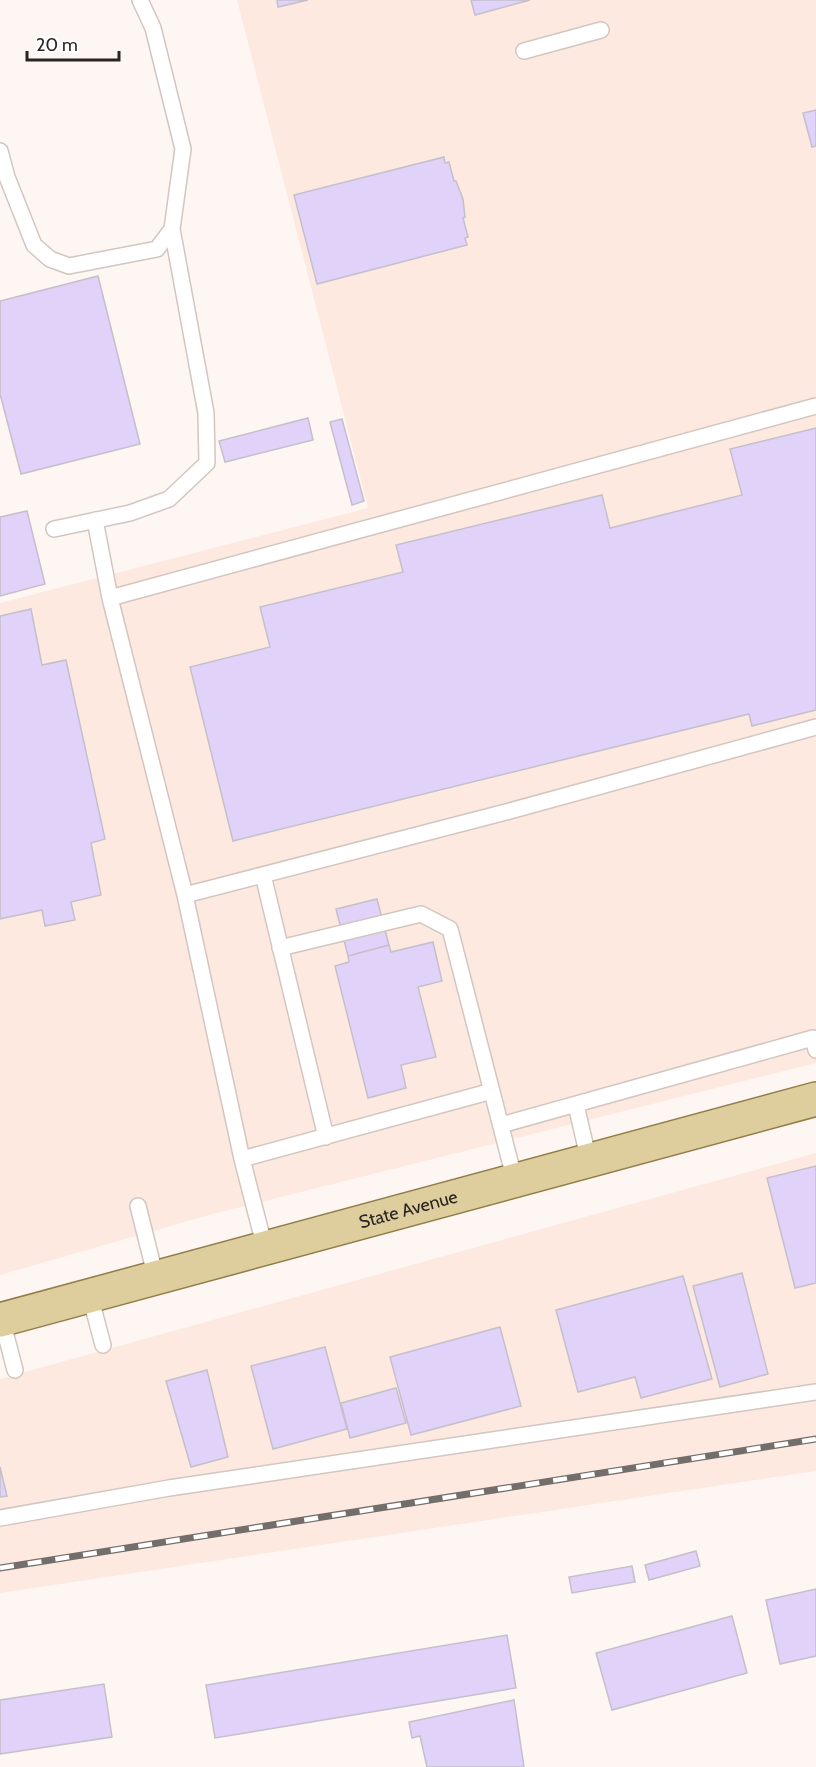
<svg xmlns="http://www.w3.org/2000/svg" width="816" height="1767" viewBox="0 0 816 1767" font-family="Cabin,sans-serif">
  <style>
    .built { fill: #fee9e0 }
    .building { fill: #e0d2f8; stroke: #c4c0cb; stroke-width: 1.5 }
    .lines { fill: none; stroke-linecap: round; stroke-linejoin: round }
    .service-casing { stroke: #d2c6c1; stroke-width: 18 }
    .primary-casing { stroke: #917d48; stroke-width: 36 }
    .service { stroke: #fff; stroke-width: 15 }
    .primary { stroke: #decd9d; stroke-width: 33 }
    .rail-casing { stroke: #736e6b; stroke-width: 7 }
    .rail { stroke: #fff; stroke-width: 4.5; stroke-dasharray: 14; stroke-linecap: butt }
    .labels { text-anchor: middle; stroke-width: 5; stroke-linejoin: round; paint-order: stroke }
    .street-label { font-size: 18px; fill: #2a2523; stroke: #fff }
  </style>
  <rect width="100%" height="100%" fill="#fdf6f2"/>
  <!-- built -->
  <path class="built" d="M 237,0 L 816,0 L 816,1063 L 205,1216 L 0,1275 L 0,603 L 368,508 Z
    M 816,1153 L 816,1471 L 0,1593 L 0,1379 Z"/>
  <!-- building -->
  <path class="building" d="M 277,0 L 308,0 L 278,7 Z
    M 471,0 L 530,0 L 475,15 Z
    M 816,110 L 816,146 L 812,147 L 803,113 Z
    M 444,157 L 445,163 L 449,162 L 454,181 L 456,181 L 463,199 L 465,217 L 463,218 L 468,237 L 465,238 L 467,245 L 317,284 L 294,195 Z
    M 98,276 L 140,444 L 21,474 L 0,394 L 0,301 Z
    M 308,418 L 313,440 L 225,462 L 219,441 Z
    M 342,419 L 364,501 L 352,505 L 330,422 Z
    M 816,428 L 816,710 L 752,726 L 749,714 L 233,841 L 190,667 L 270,647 L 260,607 L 403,572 L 396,545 L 602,495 L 610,528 L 742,495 L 730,449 Z
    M 27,511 L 45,584 L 0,596 L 0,517 Z
    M 31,609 L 42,665 L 66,660 L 105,839 L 91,843 L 101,895 L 71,902 L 75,920 L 45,926 L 42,910 L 0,919 L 0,616 Z
    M 377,899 L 389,945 L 348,956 L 336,909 Z
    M 433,942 L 442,981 L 418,987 L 436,1057 L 401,1065 L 406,1088 L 368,1098 L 335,966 L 349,962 L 348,956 L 389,945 L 391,952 Z
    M 816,1166 L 816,1283 L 795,1288 L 767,1178 Z
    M 742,1273 L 768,1374 L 720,1387 L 693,1286 Z
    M 683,1276 L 712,1379 L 641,1398 L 635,1377 L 578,1392 L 556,1310 Z
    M 500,1327 L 521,1406 L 411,1435 L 390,1357 Z
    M 325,1347 L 347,1429 L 273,1449 L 251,1366 Z
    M 207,1370 L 228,1457 L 191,1467 L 166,1381 Z
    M 396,1388 L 406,1423 L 350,1438 L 341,1403 Z
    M 0,1467 L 7,1496 L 0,1497 Z
    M 696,1551 L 700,1566 L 649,1580 L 645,1565 Z
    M 632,1566 L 635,1582 L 572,1593 L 569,1577 Z
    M 816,1589 L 816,1656 L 780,1664 L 766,1600 Z
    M 732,1616 L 747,1673 L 612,1710 L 596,1653 Z
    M 507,1635 L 516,1688 L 215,1738 L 206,1685 Z
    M 104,1684 L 112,1737 L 0,1754 L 0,1700 Z
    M 514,1700 L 524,1767 L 427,1767 L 420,1736 L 412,1738 L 409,1722 Z"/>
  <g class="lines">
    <!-- service casing -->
    <g class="service-casing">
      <path id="service" d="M 524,51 L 601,30
        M 0,151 L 7,177 L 34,245 L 50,259 L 69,266 L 157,249 L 172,229
        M 95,520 L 110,598
        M 54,529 L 130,513 L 169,499 L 207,463 L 206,413 L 172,229 L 183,149 L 153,28 L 140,0
        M 263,875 L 326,1137
        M 185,895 L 506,812 L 816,727
        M 280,948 L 421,914 L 450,929 L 515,1181
        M 576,1105 L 589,1161
        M 501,1125 L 813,1038 L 816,1050
        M 242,1159 L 185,895 L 110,598 L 816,406
        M 138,1206 L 156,1278
        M 265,1248 L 242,1159 L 492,1091
        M 90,1296 L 103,1345
        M 2,1320 L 15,1370
        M 0,1518 L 169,1488 L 816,1392"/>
    </g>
    <!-- primary casing -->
    <g class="primary-casing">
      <g id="primary">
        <path id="s1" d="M 0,1320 L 816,1099"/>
      </g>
    </g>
    <!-- service -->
    <use href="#service" class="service"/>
    <!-- primary -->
    <use href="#primary" class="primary"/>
    <!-- rail casing -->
    <g class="rail-casing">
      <path id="rail" d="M 0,1568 L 816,1439"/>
    </g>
    <!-- rail -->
    <use href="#rail" class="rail"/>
  </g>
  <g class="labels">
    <!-- street labels -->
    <g class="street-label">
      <text dy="6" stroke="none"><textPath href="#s1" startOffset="423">State Avenue</textPath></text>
    </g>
  </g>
  <!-- scale -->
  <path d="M27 51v9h92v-9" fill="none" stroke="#2a2523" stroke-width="3"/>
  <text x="36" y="51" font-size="18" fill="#2a2523" stroke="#ffffff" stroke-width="4.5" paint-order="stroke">20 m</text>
</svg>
